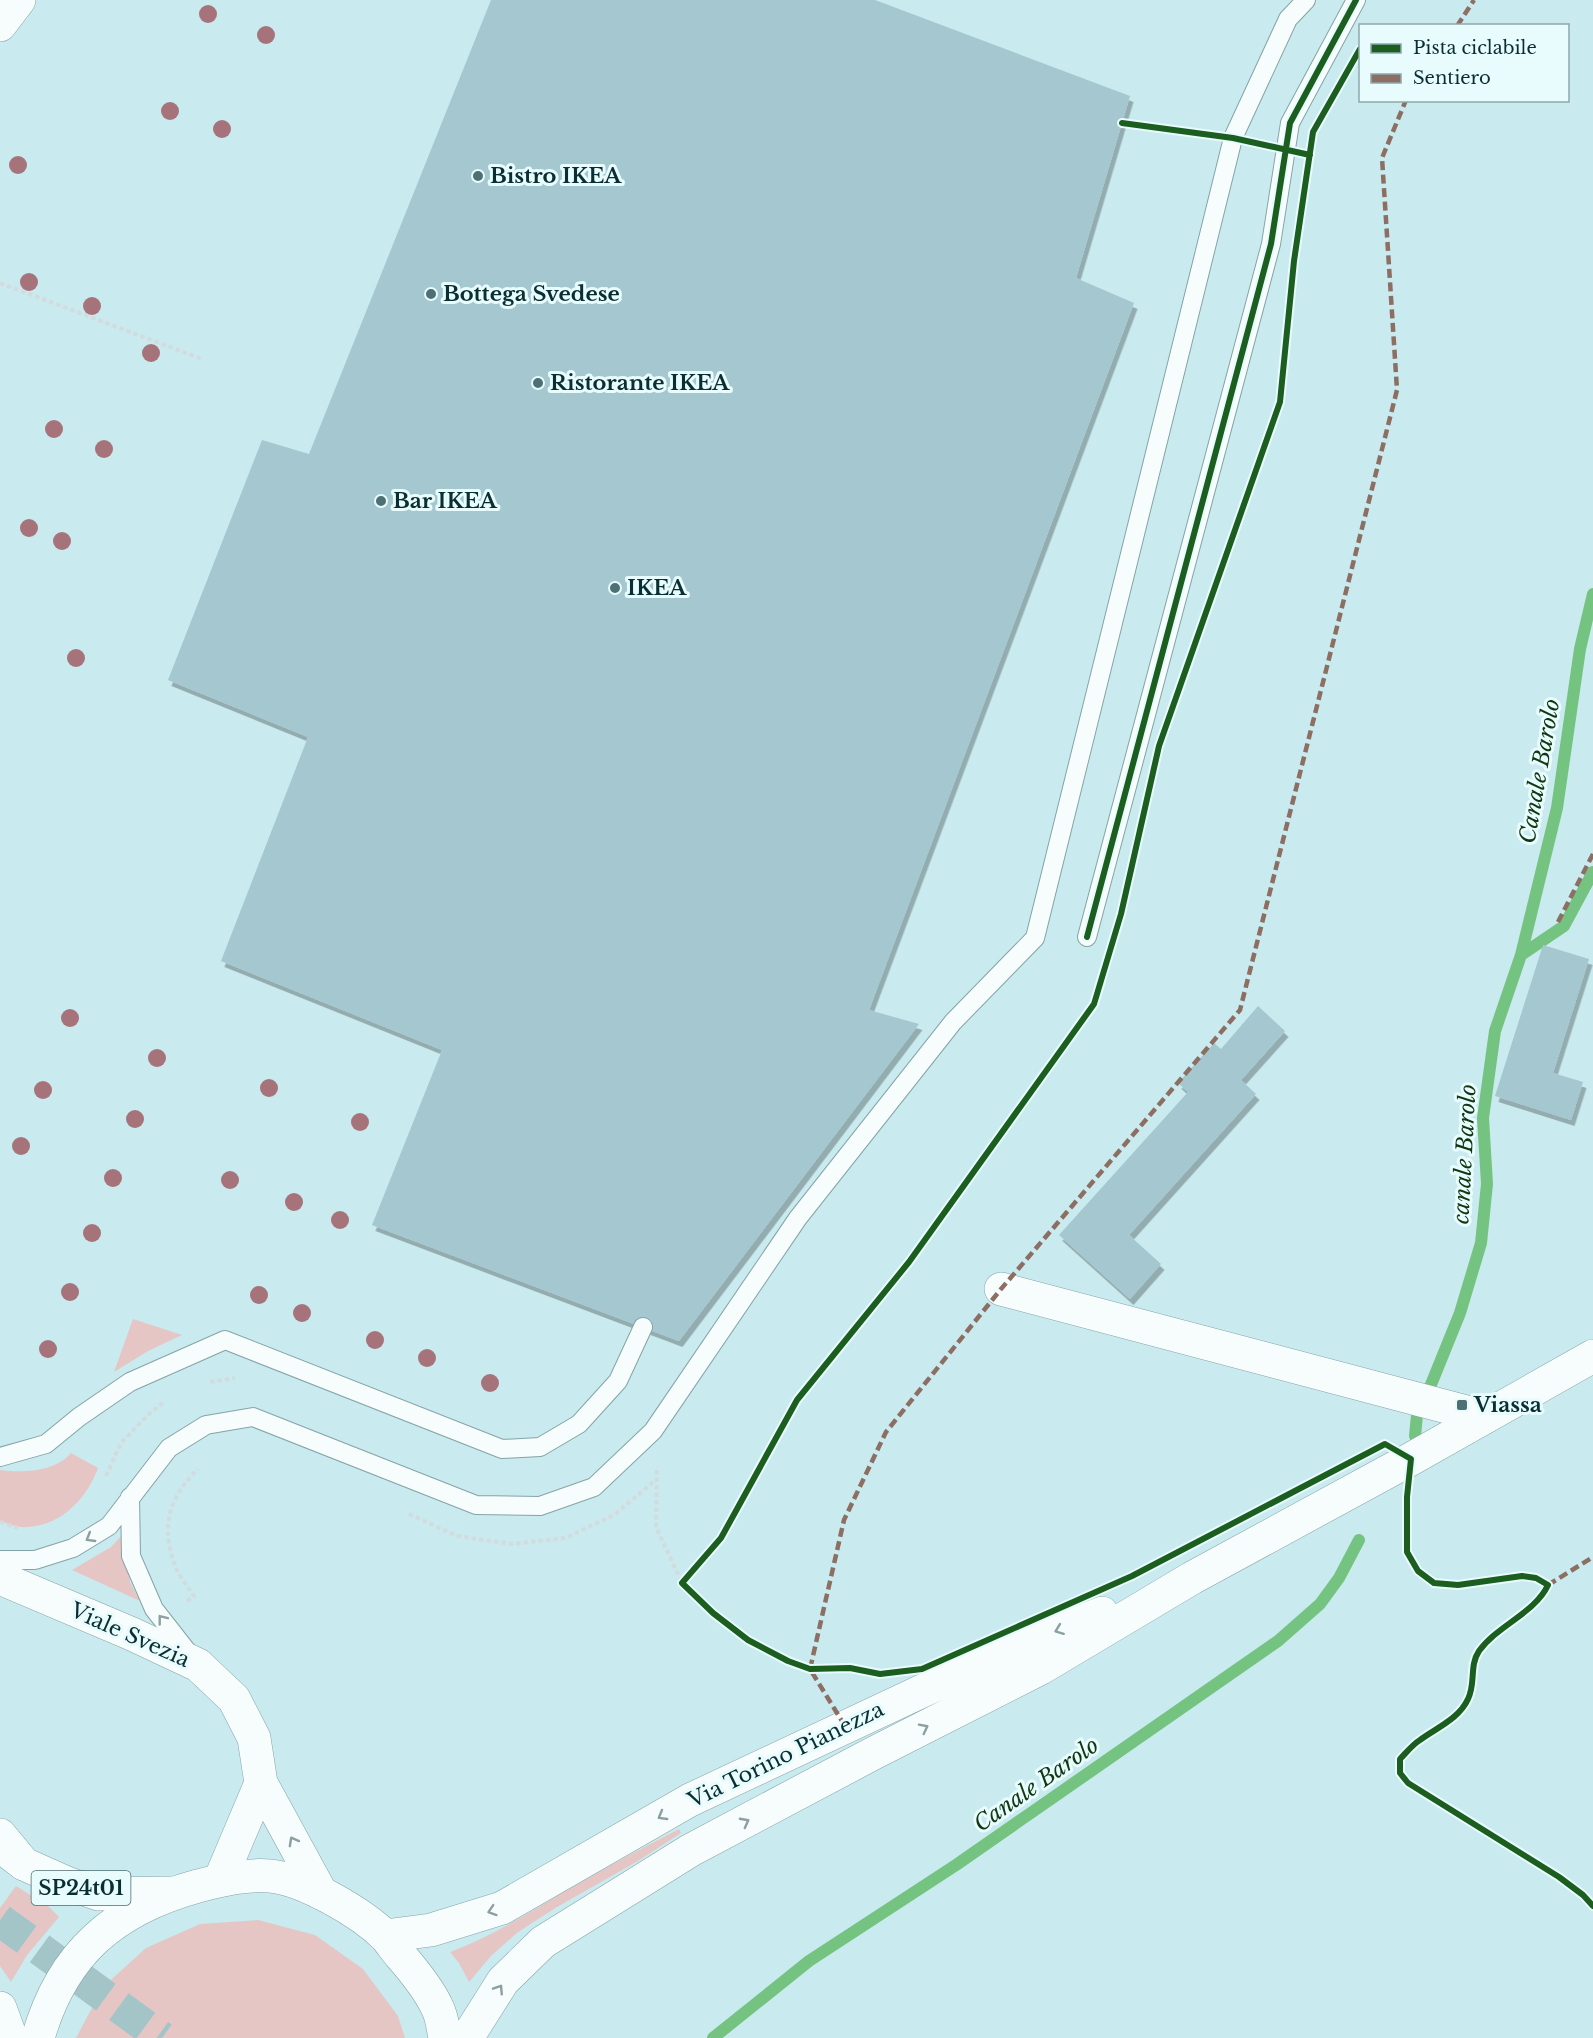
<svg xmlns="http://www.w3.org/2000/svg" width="1593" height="2038" viewBox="0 0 1593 2038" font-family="'Libre Baskerville',serif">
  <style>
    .green { fill: #e5c6c5 }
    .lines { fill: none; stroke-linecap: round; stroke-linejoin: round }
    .stream { stroke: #75c381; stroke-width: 12 }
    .building { fill: #a5c7cf; filter: url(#shadow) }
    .primary-tunnel { stroke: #a3c5c8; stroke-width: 33; stroke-dasharray: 33 16; stroke-linecap: butt }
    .lane-casing { stroke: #84a4a7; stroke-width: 20 }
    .street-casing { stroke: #84a4a7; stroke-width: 34 }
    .secondary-casing { stroke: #84a4a7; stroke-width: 34 }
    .primary-casing { stroke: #84a4a7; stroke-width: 34 }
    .highway-casing { stroke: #84a4a7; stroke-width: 34 }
    .path { stroke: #d2dcde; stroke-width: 4; stroke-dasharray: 4.5 3; stroke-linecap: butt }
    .lane { stroke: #f7fcfc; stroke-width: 18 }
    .street { stroke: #f7fcfc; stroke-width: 33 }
    .secondary { stroke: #f7fcfc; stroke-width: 33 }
    .primary { stroke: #f7fcfc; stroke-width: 33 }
    .highway { stroke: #f7fcfc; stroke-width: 33 }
    .quiet { stroke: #8d6e63; stroke-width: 4.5; stroke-dasharray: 9 4.5; stroke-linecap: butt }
    .cycleway-casing { stroke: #e8fbfd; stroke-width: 10 }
    .cycleway { stroke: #1b5e20; stroke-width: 6 }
    .tree { fill: #a7737a }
    .oneway { stroke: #8ca0a1 }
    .poi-dot { fill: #4d7074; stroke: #e8fbfd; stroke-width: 2 }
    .labels { text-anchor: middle; stroke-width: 6; stroke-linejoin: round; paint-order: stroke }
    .shield { fill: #e8fbfd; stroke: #4d6c6f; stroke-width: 1.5 }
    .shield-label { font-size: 20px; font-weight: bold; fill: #0a2f32 }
    .poi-label { font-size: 21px; font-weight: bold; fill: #0a2f32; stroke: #e8fbfd; text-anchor: start }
    .street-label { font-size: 21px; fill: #0a2f32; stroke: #e8fbfd }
    .water-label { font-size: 22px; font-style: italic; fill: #103711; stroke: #e8fbfd }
  </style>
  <defs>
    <filter id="shadow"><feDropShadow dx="3.5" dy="6" stdDeviation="0" flood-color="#0004"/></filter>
  </defs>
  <rect width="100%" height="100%" fill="#c9eaee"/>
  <!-- green -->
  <path class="green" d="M 133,1319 L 182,1335 L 148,1351 L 114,1372 Z
    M 71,1453 L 98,1468 C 87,1498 62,1525 28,1527 C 18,1528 9,1524 0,1521 L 0,1470 C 23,1473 55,1472 71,1453 Z
    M 122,1535 L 130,1582 L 140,1601 L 72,1570 L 111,1547 Z
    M 679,1829 L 681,1833 L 638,1861 L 557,1907 L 518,1932 L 491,1956 L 469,1982 L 459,1963 L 450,1952 C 493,1936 530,1912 569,1889 C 605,1868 642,1848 679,1829 Z
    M 16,1886 L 48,1906 L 59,1917 L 27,1955 L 11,1982 L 0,1966 L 0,1908 Z
    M 258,1920 L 315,1935 L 363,1969 L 398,2016 L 405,2038 L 76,2038 L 103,1987 L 146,1948 L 200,1924 Z"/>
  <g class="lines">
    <!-- stream -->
    <path class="stream" d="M 1521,955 L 1564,926 L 1593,872
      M 1430,1387 L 1460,1313 L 1481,1243 L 1487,1184 L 1483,1118 L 1495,1031 L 1521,955 L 1557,808 L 1580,649 L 1593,594
      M 1415,1436 L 1417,1415
      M 713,2038 L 809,1961 L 956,1865 L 1278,1641 L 1320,1604 L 1339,1578 L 1359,1540"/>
  </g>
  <!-- building -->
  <path class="building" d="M 491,0 L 875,0 L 1130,96 L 1076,278 L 1134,303 L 869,1010 L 919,1024 L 679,1341 L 372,1225 L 442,1050 L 221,961 L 308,737 L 168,680 L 262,440 L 309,454 Z
    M 1543,945 L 1589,959 L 1553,1073 L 1583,1082 L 1571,1120 L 1495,1096 Z
    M 1258,1006 L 1285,1031 L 1241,1080 L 1256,1094 L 1129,1235 L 1161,1264 L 1130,1299 L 1059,1235 L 1188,1092 L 1178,1083 L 1214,1043 L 1221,1049 Z"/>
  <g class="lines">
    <!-- primary-tunnel -->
    <path class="primary-tunnel" d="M 0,1920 L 162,2038"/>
    <!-- lane casing -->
    <g class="lane-casing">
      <path id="lane" d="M 1087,937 L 1271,244 L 1290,123 L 1356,0
        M 0,1457 L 46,1444 L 79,1417 L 130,1382 L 225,1340 L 502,1449 L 540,1447 L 579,1424 L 618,1381 L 643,1327
        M 130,1497 L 131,1556 L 154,1609 L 190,1655
        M 0,1560 L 35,1560 L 73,1548 L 109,1526 L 169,1448 L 206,1425 L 253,1417 L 476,1505 L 540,1506 L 594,1487 L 653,1431 L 798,1218 L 953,1022 L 1035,938 L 1233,138 L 1288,19 L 1306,0"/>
    </g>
    <!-- street casing -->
    <g class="street-casing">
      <path id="street" d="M 0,25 L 19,0
        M 1001,1289 L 1485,1417
        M 0,1578 L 132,1634 L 198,1665 L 234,1699 L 254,1738 L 261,1783 L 321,1893
        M 220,1880 L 261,1783"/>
    </g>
    <!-- secondary casing -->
    <g class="secondary-casing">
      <path id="secondary" d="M 385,1936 L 431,1930 L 502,1908 L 690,1800 L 1018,1646 L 1102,1613
        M 38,2038 C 62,1953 114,1909 198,1886 C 222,1880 245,1874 270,1876 C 304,1879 362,1913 386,1937 C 391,1943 395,1949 400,1955 C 414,1971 428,1988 437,2007 C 442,2016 443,2028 445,2038
        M 467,2038 L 503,1981 L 543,1942 L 691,1850 L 872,1754 L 1041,1668 L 1192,1578 L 1411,1459 L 1593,1356"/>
    </g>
    <!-- primary casing -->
    <g class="primary-casing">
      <path id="primary" d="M 0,1846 L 24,1864 L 69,1884 L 99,1894 L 173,1893
        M 0,2008 L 11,2038"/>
    </g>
    <!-- highway casing -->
    <g class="highway-casing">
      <path id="highway" d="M 0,1835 L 24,1864"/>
    </g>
    <!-- path -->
    <path class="path" d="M 0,283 L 202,359
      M 210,1382 L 235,1378
      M 657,1470 L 656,1527 L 682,1583
      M 106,1476 L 121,1443 L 151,1412 L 163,1403
      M 409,1514 L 457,1536 L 512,1544 L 565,1538 L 614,1515 L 658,1478
      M 0,1522 L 18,1528
      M 187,1601 L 194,1596 C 188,1587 180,1577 176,1568 C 160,1528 168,1498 198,1469"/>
    <!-- lane -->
    <use href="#lane" class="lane"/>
    <!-- street -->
    <use href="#street" class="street"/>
    <!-- secondary -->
    <use href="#secondary" class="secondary"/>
    <!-- primary -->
    <use href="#primary" class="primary"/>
    <!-- highway -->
    <use href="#highway" class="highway"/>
    <!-- quiet -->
    <path class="quiet" d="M 1457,26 L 1474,0
      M 1558,922 L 1593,854
      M 1548,1585 L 1593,1557
      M 845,1726 L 810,1669 L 844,1520 L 886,1432 L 1001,1289 L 1240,1010 L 1397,390 L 1382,158 L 1406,100"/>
    <!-- cycleway casing -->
    <g class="cycleway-casing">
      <path id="cycleway" d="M 1360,49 L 1313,132 L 1294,261 L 1280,402 L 1159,746 L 1121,914 L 1094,1004 L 909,1262 L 797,1400 L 721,1538 L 682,1583 L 713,1613 L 748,1640 L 788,1661 L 810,1669 L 850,1668 L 880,1674 L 922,1669 L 1132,1576 L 1385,1444 L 1411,1459 L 1407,1497 L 1407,1552 L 1418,1571 L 1434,1583 L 1458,1585 L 1522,1576 L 1536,1578 L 1548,1585 C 1535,1613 1498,1625 1479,1651 C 1469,1666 1476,1683 1468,1699 C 1459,1719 1436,1728 1420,1740 C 1412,1745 1406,1753 1400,1759 L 1400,1773 L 1408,1783 L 1559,1877 L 1583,1895 L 1593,1906
        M 1122,123 L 1233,138 L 1310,155
        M 1087,937 L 1271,244 L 1290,123 L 1356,0"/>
    </g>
    <!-- cycleway -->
    <use href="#cycleway" class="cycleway"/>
  </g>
  <!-- trees -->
  <g class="tree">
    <circle cx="208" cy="14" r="9"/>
    <circle cx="266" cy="35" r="9"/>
    <circle cx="170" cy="111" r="9"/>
    <circle cx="222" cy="129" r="9"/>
    <circle cx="18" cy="165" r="9"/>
    <circle cx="29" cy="282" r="9"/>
    <circle cx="92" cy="306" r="9"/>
    <circle cx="151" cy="353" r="9"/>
    <circle cx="54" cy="429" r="9"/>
    <circle cx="104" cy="449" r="9"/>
    <circle cx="29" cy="528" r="9"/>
    <circle cx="62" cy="541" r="9"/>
    <circle cx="76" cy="658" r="9"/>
    <circle cx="70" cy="1018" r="9"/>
    <circle cx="157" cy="1058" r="9"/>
    <circle cx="269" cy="1088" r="9"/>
    <circle cx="43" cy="1090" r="9"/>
    <circle cx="135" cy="1119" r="9"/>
    <circle cx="360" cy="1122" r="9"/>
    <circle cx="21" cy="1146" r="9"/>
    <circle cx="113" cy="1178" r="9"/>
    <circle cx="230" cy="1180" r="9"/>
    <circle cx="294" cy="1202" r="9"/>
    <circle cx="340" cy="1220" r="9"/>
    <circle cx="92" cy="1233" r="9"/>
    <circle cx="70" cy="1292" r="9"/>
    <circle cx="259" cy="1295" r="9"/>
    <circle cx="302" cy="1313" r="9"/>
    <circle cx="375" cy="1340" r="9"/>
    <circle cx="48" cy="1349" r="9"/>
    <circle cx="427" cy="1358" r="9"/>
    <circle cx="490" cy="1383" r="9"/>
  </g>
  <!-- one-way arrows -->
  <defs><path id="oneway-chevron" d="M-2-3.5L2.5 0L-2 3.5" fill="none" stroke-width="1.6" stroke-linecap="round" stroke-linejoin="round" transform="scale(1.5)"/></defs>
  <g class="oneway">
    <use href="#oneway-chevron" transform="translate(90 1538) rotate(149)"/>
    <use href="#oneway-chevron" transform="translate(162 1619) rotate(-128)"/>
    <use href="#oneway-chevron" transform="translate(1059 1630) rotate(159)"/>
    <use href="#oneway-chevron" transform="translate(924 1728) rotate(-27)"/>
    <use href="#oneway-chevron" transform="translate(662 1816) rotate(150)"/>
    <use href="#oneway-chevron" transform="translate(745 1822) rotate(-28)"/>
    <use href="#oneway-chevron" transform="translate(293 1841) rotate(-119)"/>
    <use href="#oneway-chevron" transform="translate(492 1911) rotate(162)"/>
    <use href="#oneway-chevron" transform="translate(499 1989) rotate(-57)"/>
  </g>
  <!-- markers -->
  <g class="poi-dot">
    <circle cx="478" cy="176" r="6"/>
    <circle cx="431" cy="294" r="6"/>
    <circle cx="538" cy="383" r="6"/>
    <circle cx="381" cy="501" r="6"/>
    <circle cx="615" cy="588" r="6"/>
    <rect x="1456" y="1399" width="12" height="12" rx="3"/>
  </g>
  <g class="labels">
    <!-- shield labels -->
    <rect class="shield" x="31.5" y="1871" width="99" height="34" rx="4.5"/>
    <g class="shield-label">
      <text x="81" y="1895">SP24t01</text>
    </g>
    <!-- poi labels -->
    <g class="poi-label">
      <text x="490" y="183">Bistro IKEA</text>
      <text x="443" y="301">Bottega Svedese</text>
      <text x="550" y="390">Ristorante IKEA</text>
      <text x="393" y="508">Bar IKEA</text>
      <text x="627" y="595">IKEA</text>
      <text x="1474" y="1412">Viassa</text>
    </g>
    <!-- street labels -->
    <g class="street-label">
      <text transform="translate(130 1635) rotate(24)" y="7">Viale Svezia</text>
      <text transform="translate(786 1755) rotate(-26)" y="7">Via Torino Pianezza</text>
    </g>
    <!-- water labels -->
    <g class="water-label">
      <text transform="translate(1539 771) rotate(-80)" y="8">Canale Barolo</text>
      <text transform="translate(1464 1154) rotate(-87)" y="8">canale Barolo</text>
      <text transform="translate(1036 1784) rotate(-35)" y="8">Canale Barolo</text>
    </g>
  </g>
  <!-- legend -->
  <rect x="1359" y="24" width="210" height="78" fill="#e8fbfd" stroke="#8fa9ac" stroke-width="1.5"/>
  <rect x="1371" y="44" width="30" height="9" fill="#1b5e20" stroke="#8fa9ac" stroke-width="1.5"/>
  <text x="1413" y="54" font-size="18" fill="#0a2f32">Pista ciclabile</text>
  <rect x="1371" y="74" width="30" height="9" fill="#8d6e63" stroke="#8fa9ac" stroke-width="1.5"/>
  <text x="1413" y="84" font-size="18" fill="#0a2f32">Sentiero</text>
</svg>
